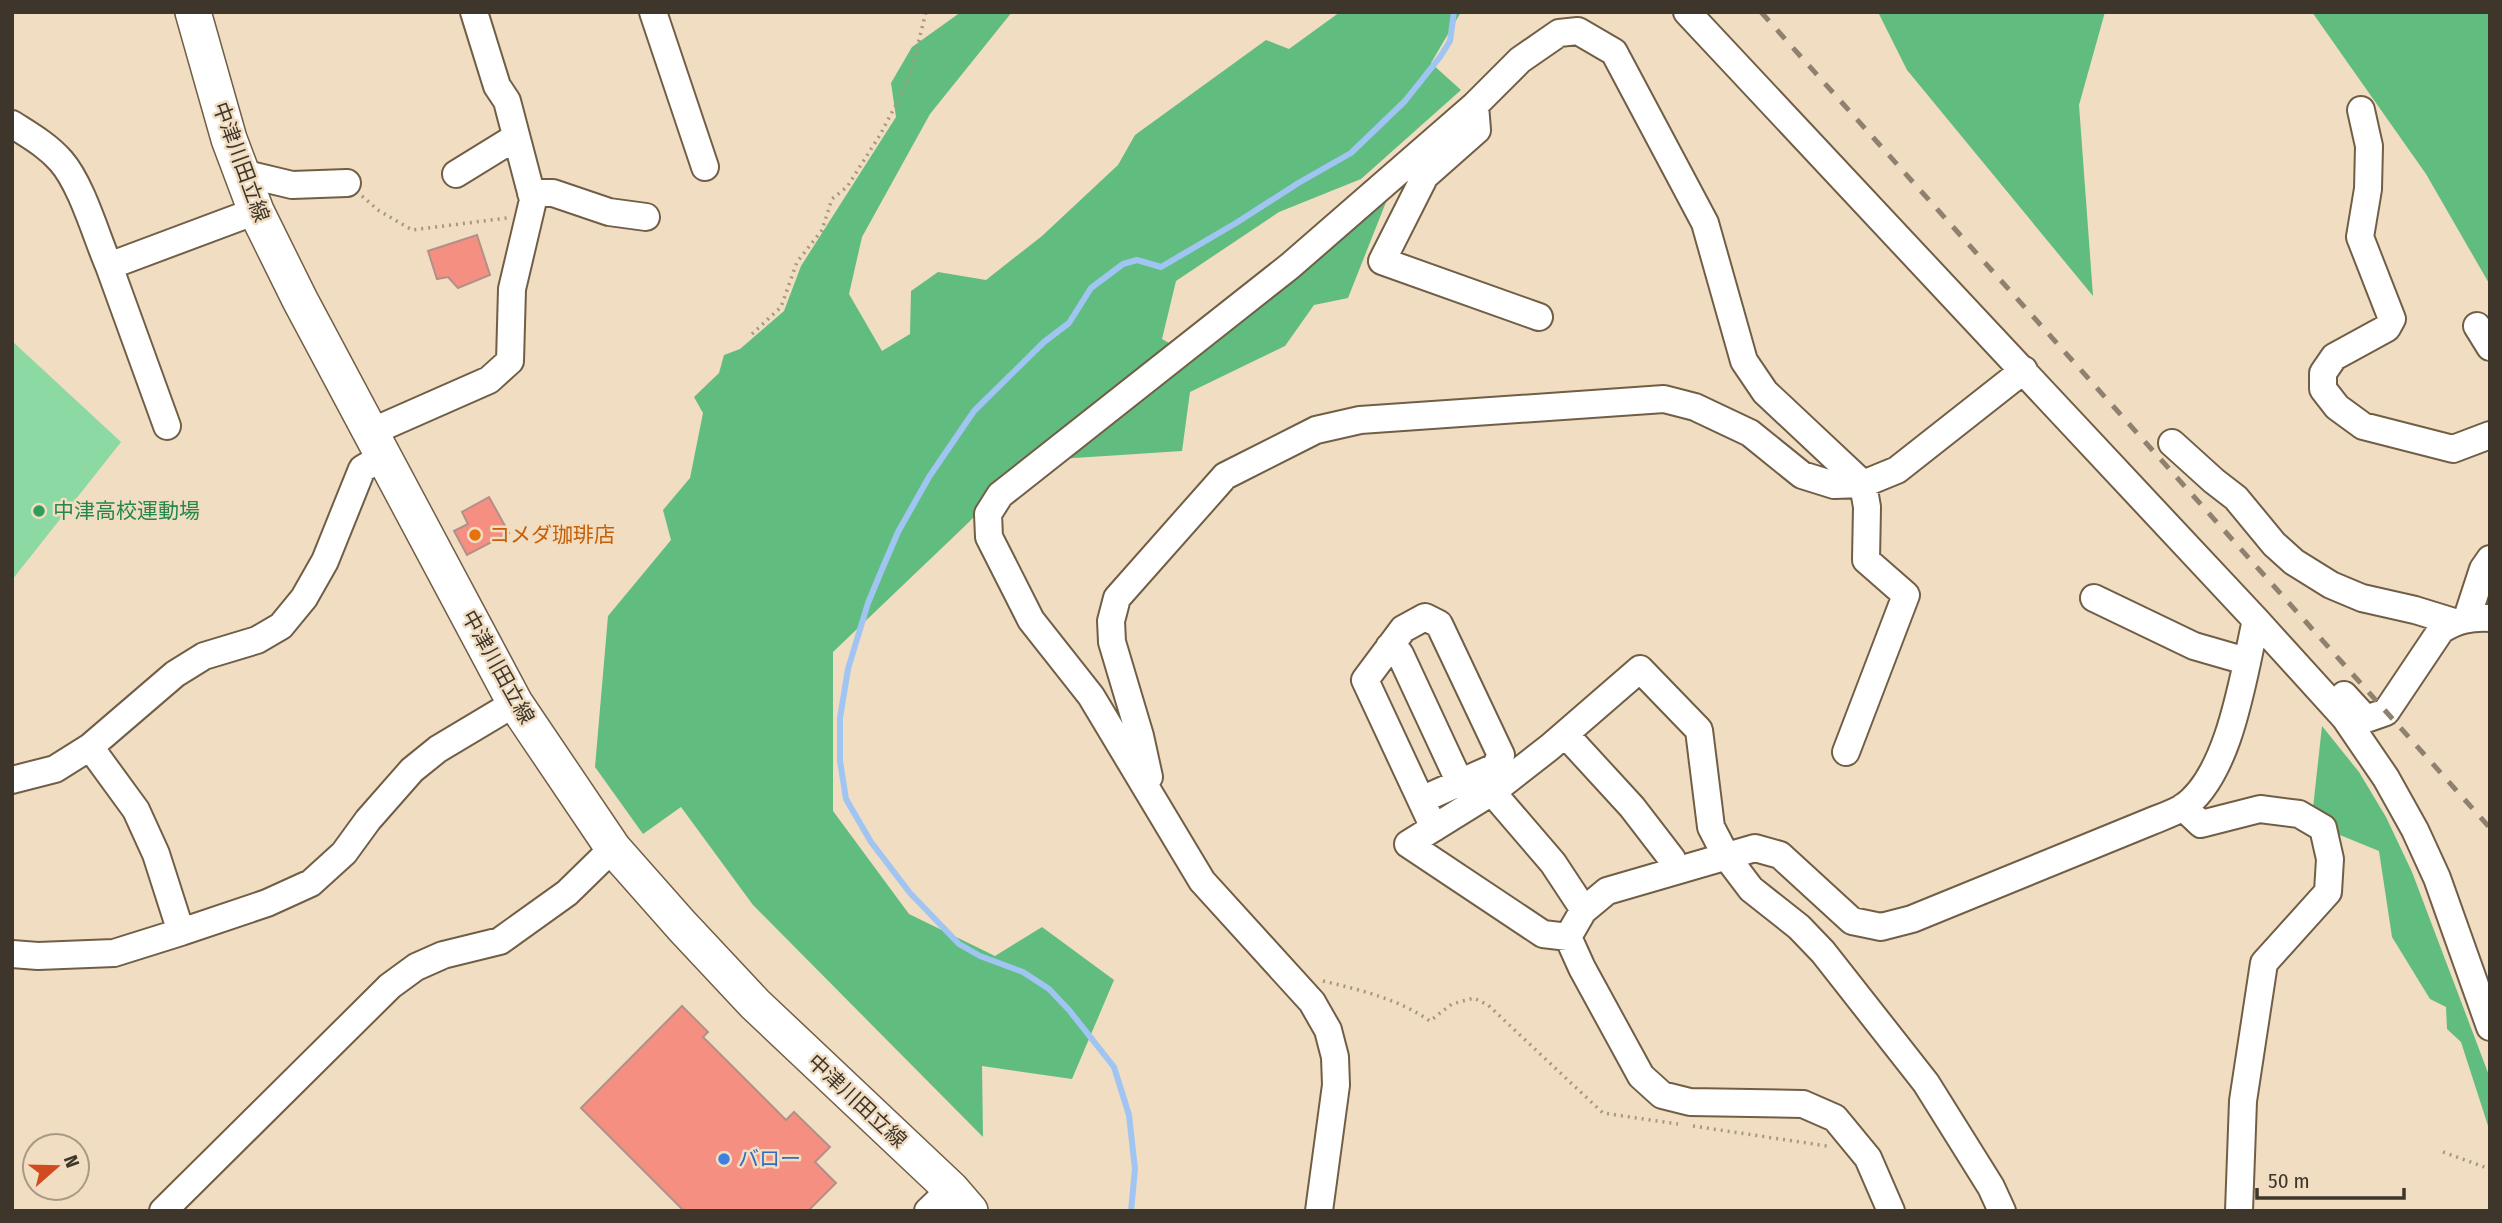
<svg xmlns="http://www.w3.org/2000/svg" width="2502" height="1223" viewBox="0 0 2502 1223" font-family="'Fira Sans Condensed','Noto Sans JP',sans-serif">
  <style>
    .green { fill: #8cd9a3 }
    .forest { fill: #60bc7f }
    .lines { fill: none; stroke-linecap: round; stroke-linejoin: round }
    .stream { stroke: #a0c5f2; stroke-width: 6 }
    .building { fill: #f58f81; stroke: #b2908a; stroke-width: 2 }
    .minor-casing { stroke: #705e46; stroke-width: 30 }
    .major-casing { stroke: #705e46; stroke-width: 38 }
    .path { stroke: #a69782; stroke-width: 3.5; stroke-dasharray: 2 5; stroke-linecap: butt }
    .minor { stroke: #fff; stroke-width: 26 }
    .major { stroke: #fff; stroke-width: 35 }
    .rail { stroke: #8f816f; stroke-width: 5; stroke-dasharray: 12 12; stroke-linecap: butt }
    .leisure-dot { fill: #2e9e5b; stroke: #f1ddc1; stroke-width: 2.5 }
    .food-dot { fill: #e8710a; stroke: #f1ddc1; stroke-width: 2.5 }
    .shop-dot { fill: #3f7fe0; stroke: #f1ddc1; stroke-width: 2.5 }
    .labels { text-anchor: middle; stroke-width: 5; stroke-linejoin: round; paint-order: stroke }
    .street-label { font-size: 21px; fill: #3e362b; stroke: #f1ddc1 }
    .leisure-label { font-size: 21px; fill: #27864d; stroke: #f1ddc1; text-anchor: start }
    .food-label { font-size: 21px; fill: #c56008; stroke: #f1ddc1; text-anchor: start }
    .shop-label { font-size: 21px; fill: #366cbe; stroke: #f1ddc1; text-anchor: start }
  </style>
  <rect width="100%" height="100%" fill="#f1ddc1"/>
  <!-- green -->
  <path class="green" d="M 12,341 L 121,442 L 12,580 Z"/>
  <!-- forest -->
  <path class="forest" d="M 961,12 L 1012,12 L 930,114 L 862,237 L 849,294 L 882,351 L 910,334 L 911,291 L 938,272 L 986,280 L 1042,236 L 1118,165 L 1135,135 L 1266,40 L 1289,49 L 1340,12 L 1461,12 L 1431,63 L 1461,90 L 1361,179 L 1279,212 L 1176,281 L 1162,339 L 1192,356 L 1390,192 L 1348,298 L 1314,305 L 1285,346 L 1190,392 L 1182,451 L 1028,461 L 968,523 L 833,652 L 833,811 L 909,914 L 995,956 L 1042,927 L 1114,980 L 1072,1079 L 982,1066 L 983,1137 L 753,905 L 681,807 L 643,834 L 595,767 L 608,616 L 671,540 L 663,510 L 690,478 L 703,413 L 694,397 L 719,373 L 724,355 L 740,349 L 784,311 L 801,266 L 896,117 L 891,83 L 912,47 Z
    M 1878,12 L 2105,12 L 2079,105 L 2093,296 L 1907,70 Z
    M 2312,12 L 2490,12 L 2490,285 L 2426,174 Z
    M 2322,726 L 2359,772 L 2386,817 L 2412,872 L 2490,1078 L 2490,1132 L 2461,1042 L 2447,1029 L 2446,1007 L 2430,999 L 2392,937 L 2379,851 L 2335,833 L 2313,808 Z"/>
  <g class="lines">
    <!-- stream -->
    <path class="stream" d="M 1131,1211 L 1135,1169 L 1129,1115 L 1114,1067 L 1069,1010 L 1049,989 L 1023,972 L 980,956 L 959,944 L 910,893 L 871,842 L 846,799 L 840,761 L 840,718 L 848,669 L 868,603 L 883,567 L 898,532 L 929,477 L 974,411 L 1044,342 L 1069,323 L 1091,288 L 1123,264 L 1137,260 L 1161,267 L 1236,223 L 1300,182 L 1351,153 L 1405,101 L 1440,57 L 1450,41 L 1454,12"/>
  </g>
  <!-- building -->
  <path class="building" d="M 477,235 L 490,275 L 458,288 L 448,277 L 437,279 L 428,251 Z
    M 489,497 L 509,533 L 467,555 L 454,531 L 468,524 L 462,512 Z
    M 682,1006 L 708,1032 L 703,1037 L 786,1120 L 794,1112 L 830,1147 L 815,1162 L 836,1183 L 808,1211 L 684,1211 L 581,1108 Z"/>
  <g class="lines">
    <!-- minor casing -->
    <g class="minor-casing">
      <path id="minor" d="M 653,12 L 705,167
        M 1687,12 L 2256,620 L 2345,718 L 2386,778 L 2415,830 L 2437,878 L 2490,1027
        M 1475,105 L 1477,130 L 1425,176 L 1382,261 L 1539,317
        M 2361,110 L 2369,146 L 2368,189 L 2360,237 L 2392,319 L 2387,328 L 2334,357 L 2323,373 L 2323,389 L 2337,407 L 2363,426 L 2453,449 L 2490,435
        M 12,124 C 29,135 47,145 61,161 C 82,185 96,236 109,266 L 256,211
        M 242,173 L 292,185 L 347,183
        M 456,174 L 516,137
        M 531,193 L 553,193 L 609,212 L 646,217
        M 109,266 L 167,426
        M 2477,326 L 2490,347
        M 371,432 L 489,380 L 510,361 L 512,289 L 533,200 L 507,101 L 497,86 L 474,12
        M 2172,443 L 2214,481 L 2236,498 L 2274,544 L 2294,562 L 2331,585 L 2362,598 L 2415,610 L 2454,622
        M 2094,598 L 2194,646 L 2246,661
        M 2467,618 L 2483,569 L 2490,559
        M 1389,647 L 1400,654 L 1460,783
        M 2344,695 L 2366,719 L 2386,712 L 2441,630 C 2457,620 2470,617 2490,618
        M 1565,734 L 1632,807 L 1672,859 L 1676,871
        M 90,747 L 136,810 L 156,854 L 181,932 L 267,903 L 311,883 L 344,853 L 368,820 L 412,770 L 438,749 L 515,703
        M 1149,777 L 1140,736 L 1112,642 L 1111,621 L 1117,598 L 1225,476 L 1316,430 L 1360,420 L 1664,399 L 1695,407 L 1750,433 L 1802,475 L 1834,485 L 1863,484 L 1897,470 L 2024,370
        M 12,780 L 55,769 L 90,747 L 175,674 L 204,656 L 257,640 L 281,626 L 304,598 L 325,561 L 362,469 L 384,456
        M 1492,792 L 1553,863 L 1584,910
        M 1421,800 L 1495,767 L 1501,755 L 1439,624 L 1425,617 L 1403,629 L 1365,680 L 1434,828
        M 2183,807 L 2201,824 L 2260,809 L 2299,814 L 2323,828 L 2330,859 L 2328,892 L 2264,963 L 2243,1101 L 2239,1211
        M 1568,937 L 1543,934 L 1408,844 L 1495,790 L 1550,747 L 1640,669 L 1699,730 L 1711,827 L 1726,856 L 1751,889 L 1799,927 L 1823,952 L 1926,1083 L 1991,1187 L 2002,1211
        M 12,954 L 38,956 L 114,953 L 181,932
        M 163,1211 L 390,986 L 416,967 L 443,955 L 500,941 L 567,893 L 613,848
        M 928,1211 L 951,1189
        M 1319,1211 L 1336,1085 L 1335,1057 L 1328,1030 L 1312,1002 L 1202,881 L 1091,696 L 1031,620 L 989,537 L 988,514 L 1000,495 L 1290,266 L 1475,105 L 1520,60 L 1559,33 L 1578,31 L 1614,52 L 1705,223 L 1744,361 L 1765,392 L 1863,484 L 1867,507 L 1866,560 L 1906,595 L 1846,752
        M 1891,1211 L 1868,1158 L 1835,1118 L 1803,1104 L 1690,1102 L 1662,1095 L 1641,1076 L 1582,968 L 1568,937 L 1583,911 L 1607,891 L 1755,848 L 1780,855 L 1852,921 L 1881,927 L 1912,919 L 2152,821 C 2162,817 2173,813 2182,808 C 2230,777 2244,672 2256,620"/>
    </g>
    <!-- major casing -->
    <g class="major-casing">
      <path id="major" d="M 193,12 L 229,139 L 256,211 L 300,300 L 515,703 L 613,848 L 682,926 L 755,1004 L 951,1189 L 970,1211"/>
    </g>
    <!-- path -->
    <path class="path" d="M 362,196 L 378,210 L 412,230 L 507,218
      M 752,334 L 781,307 L 797,262 L 822,230 L 832,199 L 847,187 L 880,135 L 909,80 L 926,12
      M 1323,981 C 1361,990 1398,999 1430,1021 L 1452,1004 L 1474,998 L 1488,1005 L 1603,1113 L 1678,1124
      M 1693,1126 L 1827,1146
      M 2443,1152 L 2490,1169"/>
    <!-- minor -->
    <use href="#minor" class="minor"/>
    <!-- major -->
    <use href="#major" class="major"/>
    <!-- rail -->
    <path class="rail" d="M 1761,12 L 2490,828"/>
  </g>
  <!-- markers -->
  <circle class="leisure-dot" cx="39" cy="511" r="7"/>
  <circle class="food-dot" cx="475" cy="535" r="7"/>
  <circle class="shop-dot" cx="724" cy="1159" r="7"/>
  <g class="labels">
    <!-- street labels -->
    <g class="street-label">
      <text transform="translate(241 162) rotate(70)" y="7">中津川田立線</text>
      <text transform="translate(498 667) rotate(61)" y="7">中津川田立線</text>
      <text transform="translate(857 1101) rotate(43)" y="7">中津川田立線</text>
    </g>
    <!-- leisure labels -->
    <g class="leisure-label">
      <text x="53" y="518">中津高校運動場</text>
    </g>
    <!-- food labels -->
    <g class="food-label">
      <text x="489" y="542">コメダ珈琲店</text>
    </g>
    <!-- shop labels -->
    <g class="shop-label">
      <text x="738" y="1166">バロー</text>
    </g>
  </g>
  <!-- border -->
  <rect width="2502" height="1223" fill="none" stroke="#3e362b" stroke-width="28"/>
  <!-- north arrow -->
  <g transform="translate(56 1167) rotate(70)"><circle r="33" fill="#f1ddc1" stroke="#a99a85" stroke-width="2"/>
  <path d="M0-5L12 26L0 18L-12 26Z" fill="#d24a1f"/>
  <text y="-10" font-size="19" font-weight="bold" text-anchor="middle" fill="#3e362b">N</text>
  </g>
  <!-- scale -->
  <path d="M2257 1188v10h147v-10" fill="none" stroke="#3e362b" stroke-width="3.5"/>
  <text x="2268" y="1188" font-size="21" fill="#3e362b" stroke="#f1ddc1" stroke-width="5" paint-order="stroke">50 m</text>
</svg>
